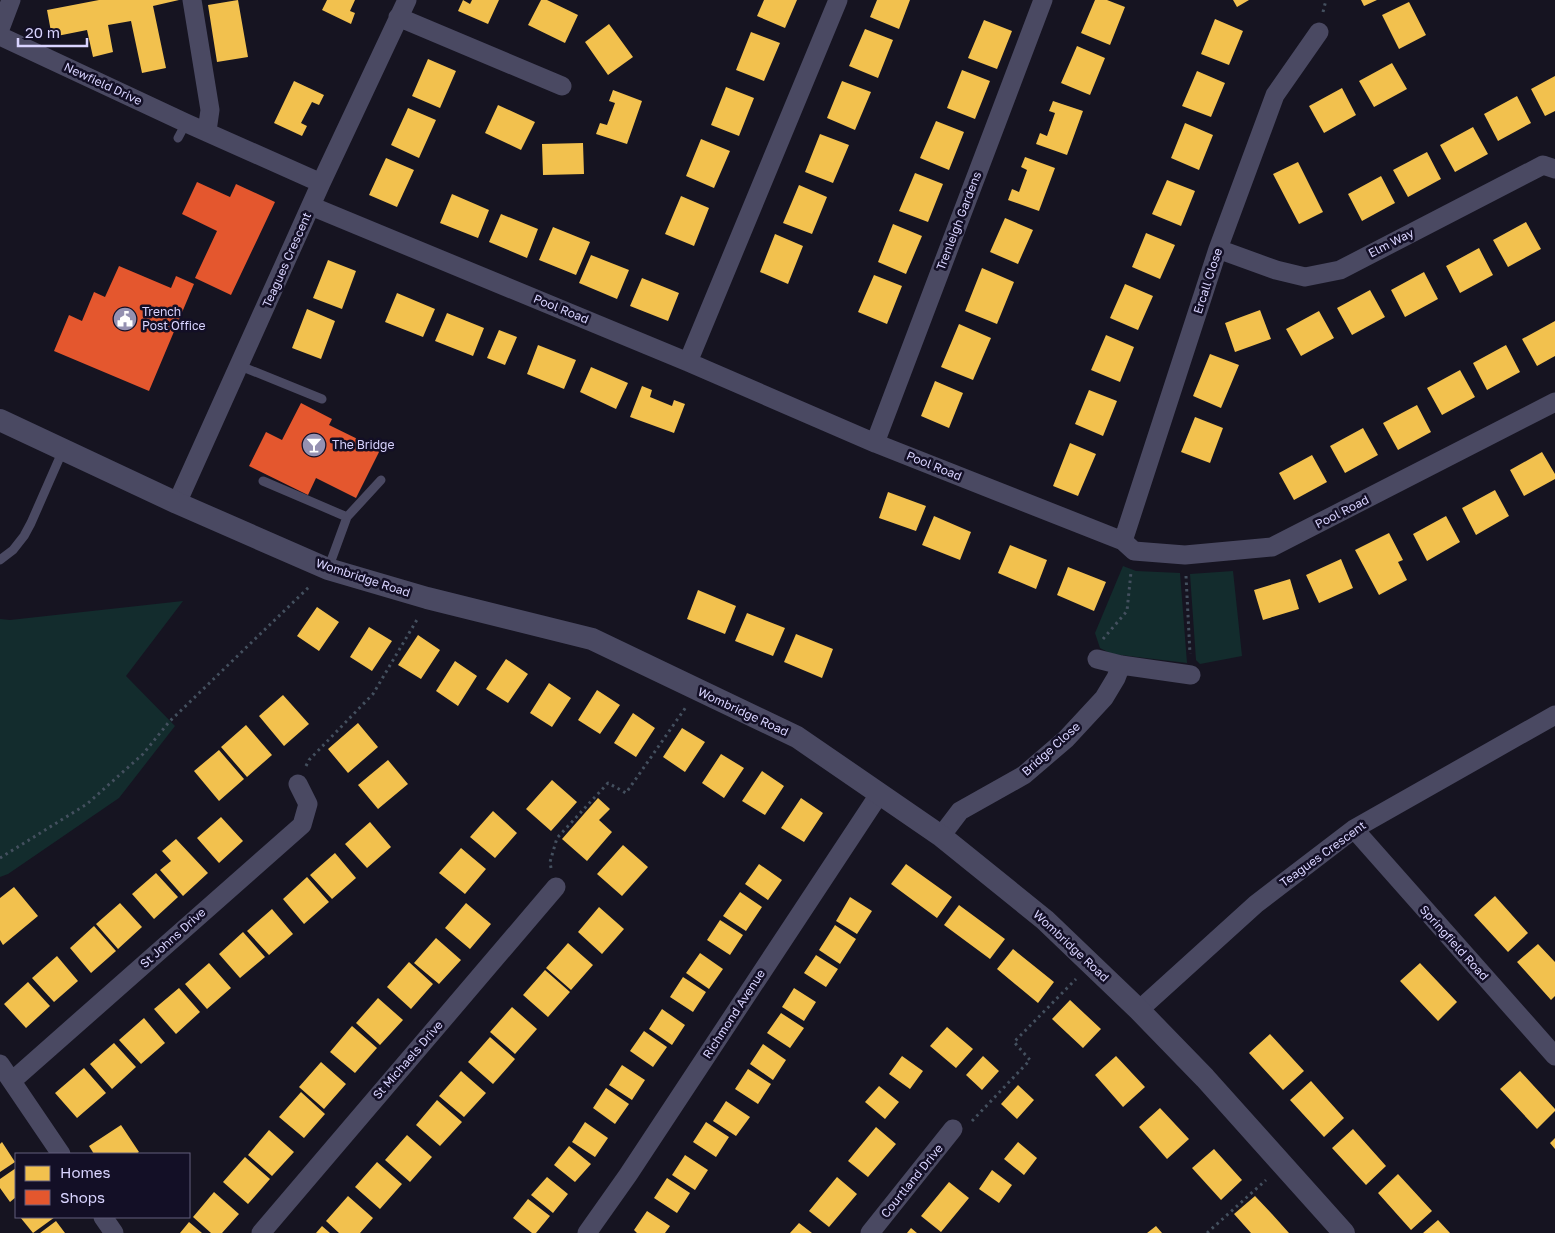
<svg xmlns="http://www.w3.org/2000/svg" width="1555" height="1233" viewBox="0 0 1555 1233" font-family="'Golos Text',sans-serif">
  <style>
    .green { fill: #132c2d }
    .homes { fill: #f2c14e }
    .shops { fill: #e4572e }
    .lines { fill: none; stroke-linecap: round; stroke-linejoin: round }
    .path { stroke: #44505f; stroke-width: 3; stroke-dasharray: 2.5 4; stroke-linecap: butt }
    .service { stroke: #4a4962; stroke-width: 9 }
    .minor { stroke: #4a4962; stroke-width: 19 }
    .tertiary { stroke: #4a4962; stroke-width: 22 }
    .labels { text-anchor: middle; stroke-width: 5; stroke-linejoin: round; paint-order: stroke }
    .street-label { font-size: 12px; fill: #d9d4ff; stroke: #130f26 }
    .poi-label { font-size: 12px; fill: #d9d4ff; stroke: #130f26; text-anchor: start }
  </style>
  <rect width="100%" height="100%" fill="#161421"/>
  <!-- green -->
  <path class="green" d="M 1123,566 L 1136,571 L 1180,573 L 1187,663 L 1112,654 L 1100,648 L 1095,633 Z
    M 1233,571 L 1242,656 L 1200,664 L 1196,660 L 1190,574 Z
    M 183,601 L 126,676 L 175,726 L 119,798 L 8,874 L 0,877 L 0,619 L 10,620 Z"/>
  <!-- homes -->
  <path class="homes" d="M 99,0 L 179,0 L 153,6 L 166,68 L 142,73 L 131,21 L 108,25 L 113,52 L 93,57 L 87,30 L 52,37 L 47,10 Z
    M 238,0 L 248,57 L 217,62 L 208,5 Z
    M 327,0 L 355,0 L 350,11 L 355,13 L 351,24 L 322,10 Z
    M 463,0 L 470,4 L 472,0 L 499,0 L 488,24 L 458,11 Z
    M 541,0 L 547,0 L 578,15 L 565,43 L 528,25 Z
    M 764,0 L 797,0 L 785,28 L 757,16 Z
    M 877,0 L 910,0 L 899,29 L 870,17 Z
    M 1095,0 L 1107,0 L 1125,7 L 1110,45 L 1081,33 Z
    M 1233,0 L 1249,0 L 1237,7 Z
    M 1361,0 L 1377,0 L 1364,6 Z
    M 1409,2 L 1426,35 L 1399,49 L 1382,15 Z
    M 1215,19 L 1243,31 L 1229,65 L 1201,54 Z
    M 984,20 L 1012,31 L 997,69 L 968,58 Z
    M 609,24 L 633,57 L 608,75 L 585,42 Z
    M 865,29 L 893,40 L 878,78 L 849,66 Z
    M 751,32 L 780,43 L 764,81 L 736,70 Z
    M 1077,46 L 1105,58 L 1090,95 L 1061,83 Z
    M 428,59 L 456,71 L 440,108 L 412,96 Z
    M 1392,63 L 1407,89 L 1374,107 L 1359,81 Z
    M 962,70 L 990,81 L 975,119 L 947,108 Z
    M 1197,71 L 1225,83 L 1211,117 L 1182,106 Z
    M 1555,76 L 1555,111 L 1545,116 L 1531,89 Z
    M 294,81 L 324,95 L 319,105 L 312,102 L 301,123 L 307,126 L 302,136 L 274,123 Z
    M 842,81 L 871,92 L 855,130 L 827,118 Z
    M 726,87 L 754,98 L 739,136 L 711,125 Z
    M 1342,88 L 1356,115 L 1324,133 L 1309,106 Z
    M 613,90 L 642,101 L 627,144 L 596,134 L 600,123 L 607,125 L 615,103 L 609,101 Z
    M 1517,96 L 1531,123 L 1498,141 L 1484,114 Z
    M 1053,101 L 1083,111 L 1067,155 L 1036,144 L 1040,133 L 1047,136 L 1055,113 L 1049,111 Z
    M 498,105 L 535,122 L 521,150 L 485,133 Z
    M 408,108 L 436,120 L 419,158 L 391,145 Z
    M 936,121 L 964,132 L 949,170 L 920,158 Z
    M 1185,123 L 1213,135 L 1199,170 L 1171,158 Z
    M 1473,127 L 1488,154 L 1455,172 L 1440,145 Z
    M 820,134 L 849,145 L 833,183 L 805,172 Z
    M 701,139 L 730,151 L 714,188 L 686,176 Z
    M 583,143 L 584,174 L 543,175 L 542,144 Z
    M 1427,152 L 1441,179 L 1408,197 L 1393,170 Z
    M 1025,157 L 1055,168 L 1039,211 L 1008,200 L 1012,189 L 1019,192 L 1027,170 L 1021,167 Z
    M 386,158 L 414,170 L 397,207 L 369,195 Z
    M 1298,162 L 1323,212 L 1299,224 L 1273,174 Z
    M 915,173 L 943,184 L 928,222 L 899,211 Z
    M 1381,176 L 1395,203 L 1362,221 L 1348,194 Z
    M 1167,180 L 1195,191 L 1181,226 L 1152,214 Z
    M 799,185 L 827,197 L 812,234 L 783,223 Z
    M 452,194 L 489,210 L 478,238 L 440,223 Z
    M 681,196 L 709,208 L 694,246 L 665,234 Z
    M 501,214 L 538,229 L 527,258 L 489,242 Z
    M 1005,218 L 1033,230 L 1018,264 L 990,252 Z
    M 1526,222 L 1541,249 L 1508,267 L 1493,240 Z
    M 893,224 L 922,236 L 906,274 L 878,262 Z
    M 553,227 L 590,242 L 576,275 L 539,260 Z
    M 1146,233 L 1175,245 L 1160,279 L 1132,267 Z
    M 775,234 L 803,246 L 788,284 L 760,272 Z
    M 1479,248 L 1493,275 L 1460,293 L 1446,266 Z
    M 591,255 L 629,270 L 617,299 L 579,283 Z
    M 328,260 L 356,271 L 342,309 L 313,298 Z
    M 982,268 L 1014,282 L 997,324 L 965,311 Z
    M 1424,272 L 1438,299 L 1405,317 L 1391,290 Z
    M 874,275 L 902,286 L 887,324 L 858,312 Z
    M 642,278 L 679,293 L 668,321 L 630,306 Z
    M 1125,284 L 1153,296 L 1138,330 L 1110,318 Z
    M 1370,290 L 1385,317 L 1352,335 L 1337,308 Z
    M 397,293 L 435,309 L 423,337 L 385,322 Z
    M 307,309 L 335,321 L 321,359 L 292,348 Z
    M 1260,310 L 1271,339 L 1235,352 L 1225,323 Z
    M 1319,311 L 1334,338 L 1301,356 L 1286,329 Z
    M 447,313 L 484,328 L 473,356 L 435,341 Z
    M 1555,321 L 1555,356 L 1537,366 L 1522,339 Z
    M 959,324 L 991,338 L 973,380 L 941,367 Z
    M 499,330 L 517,337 L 505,365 L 487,358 Z
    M 1106,335 L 1134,347 L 1120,382 L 1091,370 Z
    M 538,345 L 576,360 L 564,389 L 527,374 Z
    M 1506,345 L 1520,372 L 1487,390 L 1473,363 Z
    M 1210,354 L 1239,365 L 1221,408 L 1193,396 Z
    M 591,367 L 628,383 L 616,409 L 580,392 Z
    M 1460,370 L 1475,397 L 1442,415 L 1427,388 Z
    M 935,381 L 963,393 L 949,428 L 921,416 Z
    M 642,386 L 652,390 L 650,397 L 672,406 L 674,400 L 685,404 L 674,433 L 630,417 Z
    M 1089,390 L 1117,401 L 1103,436 L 1075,424 Z
    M 1417,405 L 1431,432 L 1398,450 L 1383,423 Z
    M 1195,417 L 1223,428 L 1210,463 L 1181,452 Z
    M 1363,428 L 1378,455 L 1345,473 L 1330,446 Z
    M 1070,443 L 1096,454 L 1078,496 L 1053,486 Z
    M 1542,452 L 1555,474 L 1555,479 L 1524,496 L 1510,470 Z
    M 1312,455 L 1327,482 L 1294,500 L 1279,473 Z
    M 1495,490 L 1509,516 L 1476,535 L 1462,508 Z
    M 888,492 L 926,506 L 916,531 L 879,518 Z
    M 934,516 L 971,532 L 960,560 L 922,545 Z
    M 1446,516 L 1460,542 L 1427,561 L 1413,534 Z
    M 1389,533 L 1403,560 L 1398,562 L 1407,580 L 1379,595 L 1355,550 Z
    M 1010,545 L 1047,560 L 1036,589 L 998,573 Z
    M 1341,559 L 1353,588 L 1319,603 L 1306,575 Z
    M 1068,567 L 1106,582 L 1094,611 L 1057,595 Z
    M 1290,579 L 1299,609 L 1263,620 L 1254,590 Z
    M 698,590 L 736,606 L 725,634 L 687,619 Z
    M 317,607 L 339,622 L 319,651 L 297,636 Z
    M 747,613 L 785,628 L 773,656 L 735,641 Z
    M 369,627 L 392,641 L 372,671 L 350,657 Z
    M 796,634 L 833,649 L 822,678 L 784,662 Z
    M 418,635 L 440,650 L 421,679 L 398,665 Z
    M 506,659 L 528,674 L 508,703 L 486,689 Z
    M 455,661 L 477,676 L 458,706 L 436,691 Z
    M 549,683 L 571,698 L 552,727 L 530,713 Z
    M 597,690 L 620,705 L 600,734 L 578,720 Z
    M 283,695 L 309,724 L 284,746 L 259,716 Z
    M 633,713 L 655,728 L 636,757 L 614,743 Z
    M 358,723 L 378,747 L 348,773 L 328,749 Z
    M 246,725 L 272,755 L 247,777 L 221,747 Z
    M 682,728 L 705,742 L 685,772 L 663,757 Z
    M 219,750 L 244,779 L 219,801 L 194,771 Z
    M 721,754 L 744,768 L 724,798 L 702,783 Z
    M 388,760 L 408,784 L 378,809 L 358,785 Z
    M 762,771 L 784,786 L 765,815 L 742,801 Z
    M 552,780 L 577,802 L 551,831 L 526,809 Z
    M 598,798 L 610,809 L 599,820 L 612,832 L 587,861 L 562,839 Z
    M 801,798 L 823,813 L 804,842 L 781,828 Z
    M 493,811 L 517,833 L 495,858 L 470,837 Z
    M 221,817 L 243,841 L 219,863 L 197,838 Z
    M 370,822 L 391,847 L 367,868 L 345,844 Z
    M 176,839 L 208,873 L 183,896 L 160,870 L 171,861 L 162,851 Z
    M 623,845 L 648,867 L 622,896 L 597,874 Z
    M 461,848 L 486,869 L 465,894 L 439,873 Z
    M 335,853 L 356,878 L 332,899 L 310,875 Z
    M 759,864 L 782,880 L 768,900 L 745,884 Z
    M 906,864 L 952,897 L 937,918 L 891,884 Z
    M 156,873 L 178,897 L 154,919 L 132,894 Z
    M 307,877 L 329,902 L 304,924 L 283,899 Z
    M 14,887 L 38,916 L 3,945 L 0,940 L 0,898 Z
    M 740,892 L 762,907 L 746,931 L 723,916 Z
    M 1495,896 L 1528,933 L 1508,952 L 1474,915 Z
    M 850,897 L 872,911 L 857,934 L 836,921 Z
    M 120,903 L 142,927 L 118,949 L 96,924 Z
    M 466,903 L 491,924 L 470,949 L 445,928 Z
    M 959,905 L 1005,939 L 990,959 L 944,925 Z
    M 599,907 L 624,929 L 602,954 L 578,932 Z
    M 272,909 L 293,934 L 269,955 L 247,931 Z
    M 720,920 L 743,935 L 730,955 L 707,940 Z
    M 835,925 L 856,939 L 840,964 L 819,950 Z
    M 94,926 L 116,951 L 91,973 L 70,948 Z
    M 243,932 L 265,957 L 240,978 L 219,954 Z
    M 436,938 L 461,960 L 439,984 L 414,963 Z
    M 568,943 L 593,965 L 571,990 L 546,968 Z
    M 1538,944 L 1555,962 L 1555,996 L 1551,1000 L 1517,962 Z
    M 1013,949 L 1054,982 L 1038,1003 L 997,969 Z
    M 700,953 L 723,969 L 709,989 L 686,973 Z
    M 816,955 L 838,969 L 826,987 L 804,973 Z
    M 57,956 L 78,981 L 54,1002 L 32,978 Z
    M 409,962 L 433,984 L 411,1009 L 387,987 Z
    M 209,963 L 231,988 L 207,1009 L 185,984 Z
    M 1420,963 L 1457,1002 L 1438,1021 L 1400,981 Z
    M 545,970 L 570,992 L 548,1017 L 523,995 Z
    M 683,977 L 706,992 L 693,1012 L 670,997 Z
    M 28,982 L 50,1006 L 26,1028 L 4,1004 Z
    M 179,988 L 200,1012 L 176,1034 L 154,1009 Z
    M 794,988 L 816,1002 L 804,1021 L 782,1007 Z
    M 378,998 L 403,1020 L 380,1045 L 356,1023 Z
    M 1070,1000 L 1101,1029 L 1083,1048 L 1052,1019 Z
    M 512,1007 L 537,1029 L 515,1054 L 490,1032 Z
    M 662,1009 L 685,1025 L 672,1045 L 649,1029 Z
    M 781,1013 L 804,1028 L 790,1048 L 767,1033 Z
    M 144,1018 L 165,1043 L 141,1064 L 119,1040 Z
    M 352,1026 L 377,1048 L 355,1073 L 330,1052 Z
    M 947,1027 L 973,1049 L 956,1068 L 930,1046 Z
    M 644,1031 L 667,1047 L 653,1067 L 630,1051 Z
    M 1270,1034 L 1304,1071 L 1283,1090 L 1249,1053 Z
    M 490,1037 L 515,1059 L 493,1084 L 468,1062 Z
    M 114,1043 L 136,1067 L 112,1089 L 90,1064 Z
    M 763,1044 L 786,1060 L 773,1080 L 750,1064 Z
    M 902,1056 L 923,1071 L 910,1089 L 889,1074 Z
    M 983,1056 L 999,1071 L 982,1090 L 966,1075 Z
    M 1116,1056 L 1145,1087 L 1123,1107 L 1095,1075 Z
    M 321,1062 L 346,1084 L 324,1109 L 299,1087 Z
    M 622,1065 L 645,1080 L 632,1100 L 609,1085 Z
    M 84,1068 L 106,1093 L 77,1118 L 55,1093 Z
    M 748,1069 L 771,1084 L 758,1104 L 735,1089 Z
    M 461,1071 L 486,1093 L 464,1117 L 439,1096 Z
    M 1520,1071 L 1555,1109 L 1555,1111 L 1537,1129 L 1500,1089 Z
    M 1311,1081 L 1344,1118 L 1324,1137 L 1290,1100 Z
    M 1018,1085 L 1034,1100 L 1017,1119 L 1001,1104 Z
    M 879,1086 L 899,1102 L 885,1119 L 865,1102 Z
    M 606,1088 L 629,1104 L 615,1124 L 593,1108 Z
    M 301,1092 L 325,1114 L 304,1138 L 279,1117 Z
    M 437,1100 L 462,1122 L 440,1146 L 416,1125 Z
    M 726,1101 L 750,1117 L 736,1136 L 713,1121 Z
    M 1160,1108 L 1189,1139 L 1167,1159 L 1139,1127 Z
    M 585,1122 L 608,1138 L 595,1157 L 572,1142 Z
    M 706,1122 L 729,1137 L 716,1157 L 693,1142 Z
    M 121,1125 L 139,1152 L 136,1154 L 94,1154 L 89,1146 Z
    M 876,1127 L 896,1144 L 868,1177 L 848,1161 Z
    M 1353,1129 L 1386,1166 L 1366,1185 L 1332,1148 Z
    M 269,1130 L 294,1152 L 272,1176 L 248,1155 Z
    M 407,1135 L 432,1157 L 410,1182 L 385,1160 Z
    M 1555,1138 L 1555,1149 L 1550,1143 Z
    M 2,1142 L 15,1162 L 0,1172 L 0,1144 Z
    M 1018,1142 L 1037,1158 L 1024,1175 L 1004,1159 Z
    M 569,1146 L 591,1164 L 575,1182 L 554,1165 Z
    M 1214,1149 L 1242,1180 L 1221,1200 L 1192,1168 Z
    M 685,1155 L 708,1170 L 695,1190 L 672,1175 Z
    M 245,1157 L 270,1179 L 248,1204 L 223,1182 Z
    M 377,1162 L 402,1184 L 380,1209 L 355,1187 Z
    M 16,1168 L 16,1197 L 10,1202 L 0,1188 L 0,1179 Z
    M 992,1170 L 1012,1185 L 999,1203 L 979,1189 Z
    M 1398,1174 L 1432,1211 L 1411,1230 L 1378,1193 Z
    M 547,1177 L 568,1194 L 553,1213 L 531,1195 Z
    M 837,1177 L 857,1194 L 829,1227 L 809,1211 Z
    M 667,1178 L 690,1193 L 677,1213 L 654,1198 Z
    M 949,1182 L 969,1198 L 941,1232 L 921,1216 Z
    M 214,1192 L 239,1214 L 222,1233 L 211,1233 L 193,1217 Z
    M 348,1196 L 373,1218 L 360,1233 L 339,1233 L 326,1221 Z
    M 1255,1196 L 1272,1214 L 1289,1233 L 1251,1233 L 1234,1214 Z
    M 528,1199 L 550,1216 L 536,1233 L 532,1233 L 513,1218 Z
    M 647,1211 L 670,1226 L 665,1233 L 637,1233 L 634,1230 Z
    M 20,1217 L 55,1217 L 33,1233 Z
    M 1438,1220 L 1450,1233 L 1423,1233 Z
    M 56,1221 L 65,1233 L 40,1233 Z
    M 189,1222 L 202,1233 L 180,1233 Z
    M 799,1223 L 812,1233 L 790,1233 Z
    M 322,1226 L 330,1233 L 316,1233 Z
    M 1156,1226 L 1162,1233 L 1147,1233 Z
    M 911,1228 L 917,1233 L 907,1233 Z"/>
  <!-- shops -->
  <path class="shops" d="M 197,182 L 230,197 L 236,184 L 275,202 L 231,295 L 195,278 L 217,231 L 182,214 Z
    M 119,266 L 171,288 L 176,276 L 194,284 L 149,391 L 54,351 L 69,315 L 82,321 L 94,292 L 105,297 Z
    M 301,403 L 332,419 L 329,425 L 380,450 L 356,498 L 316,478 L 308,495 L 249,466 L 266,432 L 282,440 Z"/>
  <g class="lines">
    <!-- path -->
    <path class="path" d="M 1323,12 L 1326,0
      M 1186,576 L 1190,654
      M 1103,639 L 1127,611 L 1131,572
      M 306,766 L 309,760 L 373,694 L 418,618
      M 0,858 L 87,804 L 143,754 L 169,722 L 310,586
      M 551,868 L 550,862 L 557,838 L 608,783 L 626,793 L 686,707
      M 972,1121 L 1030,1060 L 1014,1042 L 1076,979
      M 1207,1233 L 1266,1180"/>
    <!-- service -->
    <path class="service" d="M 178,138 L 186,123
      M 238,365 L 322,399
      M 263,481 L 347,517 L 328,569
      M 347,517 L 381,480
      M 0,560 L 13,550 L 24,536 L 31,523 L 63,450"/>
    <!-- minor -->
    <path class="minor" d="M 192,0 L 210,110 L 207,131
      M 398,17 L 562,86
      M 0,29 L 11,0
      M 0,36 L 186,123 L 321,183
      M 311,206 L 688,362 L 875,443 L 1123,541 L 1134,551 L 1185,555 L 1272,547 L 1555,402
      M 1218,249 L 1276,270 L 1305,277 L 1340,270 L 1543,165 L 1555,169
      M 688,362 L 838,0
      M 875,443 L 1043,0
      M 177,503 L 321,183 L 407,0
      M 1123,541 L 1218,249 L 1275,95 L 1319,32
      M 1097,659 L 1121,665 L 1191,675
      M 1354,829 L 1555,1056
      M 941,836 L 960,811 L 1024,775 L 1066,739 L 1104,698 L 1116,678 L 1121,665
      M 1139,1010 L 1256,904 L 1354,829 L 1555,715
      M 0,1064 L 61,1154
      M 12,1081 L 302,825 L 308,804 L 298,784
      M 103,1217 L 114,1233
      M 261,1233 L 556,887
      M 587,1233 L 628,1175 L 880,793
      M 870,1233 L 953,1129"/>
    <!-- tertiary -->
    <path class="tertiary" d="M 0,420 L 177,503 L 328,569 L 427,598 L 592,639 L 797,737 L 941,836 L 1045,920 L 1139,1010 L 1205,1078 L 1344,1233"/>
  </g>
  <!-- icons -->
  <defs>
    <g id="civic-disc" transform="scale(1.25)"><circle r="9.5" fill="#9591b1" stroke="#130f26"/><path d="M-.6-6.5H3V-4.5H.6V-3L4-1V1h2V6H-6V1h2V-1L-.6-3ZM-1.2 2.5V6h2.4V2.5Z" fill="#fff"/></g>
    <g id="bar-disc" transform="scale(1.25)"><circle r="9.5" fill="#9591b1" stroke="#130f26"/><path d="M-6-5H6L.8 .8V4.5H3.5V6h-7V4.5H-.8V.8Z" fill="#fff"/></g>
  </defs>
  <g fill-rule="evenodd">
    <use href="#civic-disc" x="125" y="319"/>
    <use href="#bar-disc" x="314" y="445"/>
  </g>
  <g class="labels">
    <!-- street labels -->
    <g class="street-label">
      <text transform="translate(103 84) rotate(25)" y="4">Newfield Drive</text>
      <text transform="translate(959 221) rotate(-69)" y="4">Trenleigh Gardens</text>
      <text transform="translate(1391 243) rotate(-27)" y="4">Elm Way</text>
      <text transform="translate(287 260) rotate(-66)" y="4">Teagues Crescent</text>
      <text transform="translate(1208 281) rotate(-72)" y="4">Ercall Close</text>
      <text transform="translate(561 309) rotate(22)" y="4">Pool Road</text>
      <text transform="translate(934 466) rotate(22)" y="4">Pool Road</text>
      <text transform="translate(1342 512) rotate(-27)" y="4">Pool Road</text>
      <text transform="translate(363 578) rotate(18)" y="4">Wombridge Road</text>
      <text transform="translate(743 712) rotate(25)" y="4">Wombridge Road</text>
      <text transform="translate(1051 749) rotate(-42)" y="4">Bridge Close</text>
      <text transform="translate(1323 854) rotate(-36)" y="4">Teagues Crescent</text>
      <text transform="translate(173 938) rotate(-42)" y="4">St Johns Drive</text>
      <text transform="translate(1454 943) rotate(48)" y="4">Springfield Road</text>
      <text transform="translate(1071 946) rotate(43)" y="4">Wombridge Road</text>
      <text transform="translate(734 1014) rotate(-57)" y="4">Richmond Avenue</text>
      <text transform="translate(408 1060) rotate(-49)" y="4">St Michaels Drive</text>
      <text transform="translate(912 1181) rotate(-51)" y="4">Courtland Drive</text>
    </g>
    <!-- poi labels -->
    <g class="poi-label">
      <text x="142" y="316">Trench<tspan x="142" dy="14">Post Office</tspan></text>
      <text x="332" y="449">The Bridge</text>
    </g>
  </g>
  <!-- legend -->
  <rect x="15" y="1153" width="175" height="65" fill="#130f26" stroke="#625e7d"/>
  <rect x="25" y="1166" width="25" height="15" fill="#f2c14e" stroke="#625e7d"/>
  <text x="60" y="1178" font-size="15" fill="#d9d4ff">Homes</text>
  <rect x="25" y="1190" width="25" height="15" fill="#e4572e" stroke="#625e7d"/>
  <text x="60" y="1203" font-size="15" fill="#d9d4ff">Shops</text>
  <!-- scale -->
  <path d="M18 38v8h69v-8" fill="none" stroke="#d9d4ff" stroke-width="2.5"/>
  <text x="25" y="38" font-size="15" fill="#d9d4ff" stroke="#130f26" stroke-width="4" paint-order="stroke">20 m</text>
</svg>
